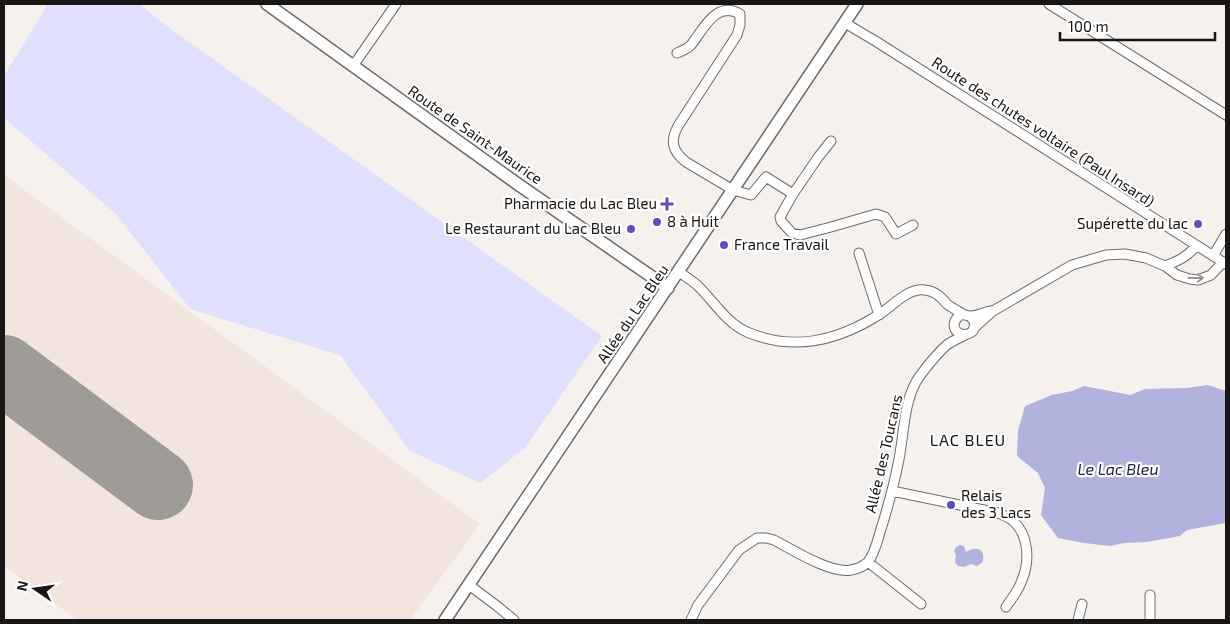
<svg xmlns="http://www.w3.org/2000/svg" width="1230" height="624" viewBox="0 0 1230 624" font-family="'Exo 2',sans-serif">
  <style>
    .built { fill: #f2e5dd }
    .green { fill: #e0e0fe }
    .water { fill: #b2b2df }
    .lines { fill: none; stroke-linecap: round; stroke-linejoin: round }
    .taxiway { stroke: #9f9c98; stroke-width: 28 }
    .runway { stroke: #9f9c98; stroke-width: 70 }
    .street-casing { stroke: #716c69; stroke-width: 11 }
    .secondary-casing { stroke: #716c69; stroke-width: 14 }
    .street { stroke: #fff; stroke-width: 9 }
    .secondary { stroke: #fff; stroke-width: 11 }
    .oneway { stroke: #989796 }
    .poi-dot { fill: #5f4cc5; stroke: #fff; stroke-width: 2 }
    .labels { text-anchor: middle; stroke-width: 4.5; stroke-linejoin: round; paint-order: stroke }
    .street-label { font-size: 15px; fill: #191716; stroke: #fff }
    .poi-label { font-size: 15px; fill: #191716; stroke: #fff; text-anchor: end }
    .neighbourhood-label { font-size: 16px; letter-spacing: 1px; fill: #191716; stroke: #fff }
    .water-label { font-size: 16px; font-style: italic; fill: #272056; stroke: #fff }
  </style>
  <rect width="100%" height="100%" fill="#f6f1ed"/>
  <!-- built -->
  <path class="built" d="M 4,175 L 480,524 L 410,620 L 77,620 L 4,566 Z"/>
  <!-- green -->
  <path class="green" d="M 48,4 L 139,4 L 175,32 L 602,336 L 525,448 L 480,483 L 410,451 L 340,355 L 190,309 L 116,214 L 4,118 L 4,76 Z"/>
  <!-- water -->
  <path class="water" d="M 1208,385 L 1226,391 L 1226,523 L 1187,530 L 1180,536 L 1147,542 L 1124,543 L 1110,546 L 1084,543 L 1058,538 L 1041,515 L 1045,488 L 1038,473 L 1017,456 L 1018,431 L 1025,406 L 1052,395 L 1072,391 L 1084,386 L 1130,395 L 1145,389 L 1187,388 Z
    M 960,545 L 964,546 L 966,552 C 976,545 987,549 982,563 L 977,566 L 971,564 L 964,567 L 958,566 L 955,562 L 956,555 L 954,551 L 956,547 Z"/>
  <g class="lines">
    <!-- taxiway -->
    <path class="taxiway" d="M 132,465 C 138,476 145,506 162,493 L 163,483"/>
    <!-- runway -->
    <path class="runway" d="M 4,370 L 158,485"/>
    <!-- street casing -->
    <g class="street-casing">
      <path id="street" d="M 1049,4 L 1226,115
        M 845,23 L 877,42 L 1226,264
        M 677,53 C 682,51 687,49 691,45 C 703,30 716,0 740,14 L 740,25 L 737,35 L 678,126 C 670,141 672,151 686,162 L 733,190 L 751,195 L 766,177 L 793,194
        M 353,66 L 396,4
        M 831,141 L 819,156 L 793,194 L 780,217 L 781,221 L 792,233 L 800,235 L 831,227 L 876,214 L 885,217 L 896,234 L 913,225
        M 859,253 L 879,315
        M 1213,256 L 1226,234
        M 1165,266 C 1178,261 1187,257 1196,246
        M 679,272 C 685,276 691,280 697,285 C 713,300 726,323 747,332 C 794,352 838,341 880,314 C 894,305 907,288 925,290 C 935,291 941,297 947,304 C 952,308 958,311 963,314
        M 970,316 L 975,323 L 973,331 C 962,340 948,329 957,318 C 961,312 966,316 971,316 C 977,316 985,312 991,311
        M 974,328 L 993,311 L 1072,265 L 1106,255 L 1125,254 L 1146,258 L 1165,266 L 1177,275 L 1190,279 L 1198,280 L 1211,275 L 1223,262
        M 892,491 L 998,513 C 1003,515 1008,517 1012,520 C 1029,534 1030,561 1022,580 C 1019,590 1012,598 1006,607
        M 868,562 L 921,604
        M 469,585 L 497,606 L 514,620
        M 691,620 L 698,605 L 739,550 L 757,538 L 766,538 L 774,540 C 793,550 831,574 851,570 C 857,569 864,566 868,562 C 876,552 878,537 882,526 C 888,506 894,485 898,464 C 904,438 903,405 916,382 C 921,373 940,350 948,344 C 953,341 959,338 965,335
        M 1078,620 L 1082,604
        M 1150,620 L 1150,595"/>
    </g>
    <!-- secondary casing -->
    <g class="secondary-casing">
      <path id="secondary" d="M 267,4 L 519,185 L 668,288
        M 445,620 L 857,4"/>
    </g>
    <!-- street -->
    <use href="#street" class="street"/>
    <!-- secondary -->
    <use href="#secondary" class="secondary"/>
  </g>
  <!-- one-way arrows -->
  <defs><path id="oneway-shaft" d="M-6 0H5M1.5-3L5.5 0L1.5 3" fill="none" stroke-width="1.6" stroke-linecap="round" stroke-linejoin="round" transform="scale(1.25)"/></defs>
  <use class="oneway" href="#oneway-shaft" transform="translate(1196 278)"/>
  <!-- markers -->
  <g class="poi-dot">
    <path d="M664.5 196.5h5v5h5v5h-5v5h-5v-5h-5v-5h5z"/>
    <circle cx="657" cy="222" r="5"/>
    <circle cx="1198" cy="224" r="5"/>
    <circle cx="631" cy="229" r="5"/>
    <circle cx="724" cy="245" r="5"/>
    <circle cx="951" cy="505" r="5"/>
  </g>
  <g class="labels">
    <!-- street labels -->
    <g class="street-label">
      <text transform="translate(1043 132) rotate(33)" y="5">Route des chutes voltaire (Paul Insard)</text>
      <text transform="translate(475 135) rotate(35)" y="5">Route de Saint-Maurice</text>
      <text transform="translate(633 314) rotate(-56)" y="5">Allée du Lac Bleu</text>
      <text transform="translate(884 454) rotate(-77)" y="5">Allée des Toucans</text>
    </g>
    <!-- poi labels -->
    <g class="poi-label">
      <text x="657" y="209">Pharmacie du Lac Bleu</text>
      <text x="667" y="227" text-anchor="start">8 à Huit</text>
      <text x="1188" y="229">Supérette du lac</text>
      <text x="621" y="234">Le Restaurant du Lac Bleu</text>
      <text x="734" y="250" text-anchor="start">France Travail</text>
      <text x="961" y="501" text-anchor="start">Relais<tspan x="961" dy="17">des 3 Lacs</tspan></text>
    </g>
    <!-- neighbourhood labels -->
    <g class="neighbourhood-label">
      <text x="968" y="446">LAC BLEU</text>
    </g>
    <!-- water labels -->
    <g class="water-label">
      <text x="1118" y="475">Le Lac Bleu</text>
    </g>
  </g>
  <!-- border -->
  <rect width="1230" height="624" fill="none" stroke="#191716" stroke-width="10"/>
  <!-- north arrow -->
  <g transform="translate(35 589) rotate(283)" stroke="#ffffff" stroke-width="4" paint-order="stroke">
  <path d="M0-4L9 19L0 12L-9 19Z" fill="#191716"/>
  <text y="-8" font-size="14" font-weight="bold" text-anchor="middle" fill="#191716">N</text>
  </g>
  <!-- scale -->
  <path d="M1060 32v8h155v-8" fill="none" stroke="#191716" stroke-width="2.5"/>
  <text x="1068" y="32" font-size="15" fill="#191716" stroke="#ffffff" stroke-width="4" paint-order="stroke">100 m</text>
</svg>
